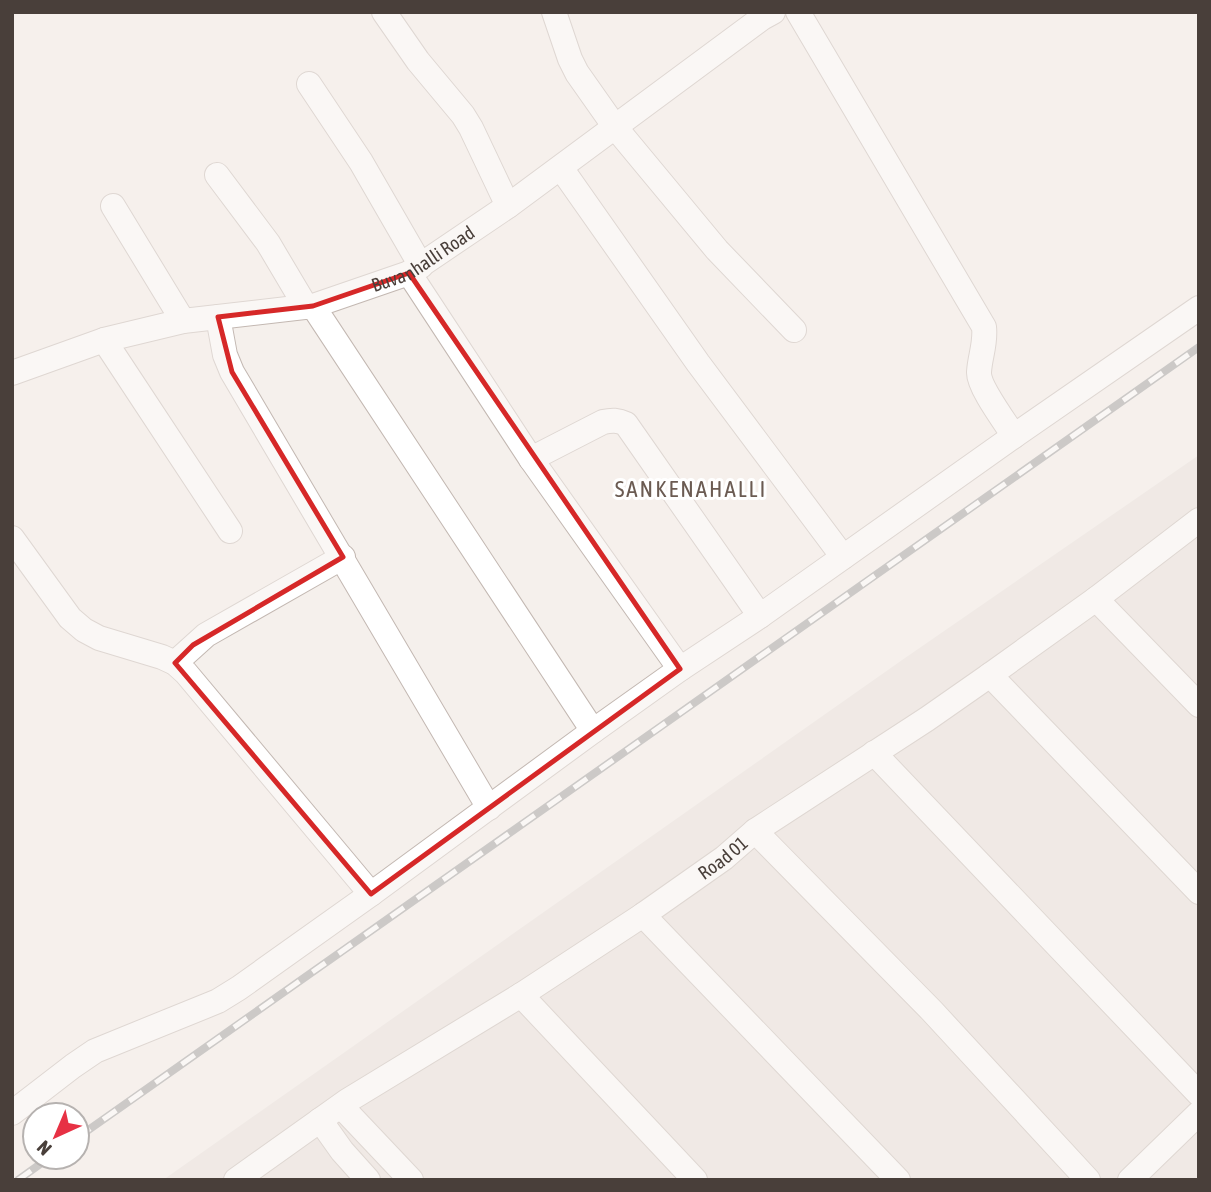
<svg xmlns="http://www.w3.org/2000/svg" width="1211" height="1192" viewBox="0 0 1211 1192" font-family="'Asap Condensed',sans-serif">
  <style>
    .residential { fill: #e8e1db }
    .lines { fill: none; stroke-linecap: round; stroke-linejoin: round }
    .minor-casing { stroke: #c3b8b2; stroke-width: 26 }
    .minor { stroke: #fff; stroke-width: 24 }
    .rail-casing { stroke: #9a9a9a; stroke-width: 8 }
    .rail { stroke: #fff; stroke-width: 5; stroke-dasharray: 16; stroke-linecap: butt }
    .marked { fill: none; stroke: #d62828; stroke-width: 5; stroke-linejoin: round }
    .labels { text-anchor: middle; stroke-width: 6; stroke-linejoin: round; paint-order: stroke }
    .street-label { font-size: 19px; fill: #493f3a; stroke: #fff }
    .quarter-label { font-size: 23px; letter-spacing: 2px; fill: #6b5b52; stroke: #fff }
  </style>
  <rect width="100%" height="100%" fill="#f5f0ec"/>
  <!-- residential -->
  <path class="residential" d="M 1199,455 L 1199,1180 L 163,1180 L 905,658 Z"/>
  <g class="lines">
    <!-- minor casing -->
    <g class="minor-casing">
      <g id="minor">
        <path d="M 384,12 L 418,61 L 463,115 L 471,128 L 508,206"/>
        <path d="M 554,12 L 570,59 L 577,73 L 615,127 L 717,250 L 794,330"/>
        <path d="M 798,12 L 984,327 C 986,343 980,356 979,372 C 978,386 1005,422 1014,436"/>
        <path d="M 309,84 L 361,162 L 421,266"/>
        <path d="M 561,168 L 698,363 L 843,557"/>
        <path d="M 217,175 L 268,243 L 306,307"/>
        <path d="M 113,206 L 183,321"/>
        <path d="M 409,273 L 531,459 L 680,669"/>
        <path d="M 313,306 L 593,731"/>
        <path d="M 218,317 L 225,355 L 232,372 L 489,808"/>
        <path d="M 104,340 L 230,531"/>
        <path id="s1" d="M 12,373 L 104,340 L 183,321 L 313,306 L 409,273 L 508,206 L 762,18 L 773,12"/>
        <path d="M 531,459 L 603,422 C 612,420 618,420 626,424 L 760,616"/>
        <path d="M 12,538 L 70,618 L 84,630 L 99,638 L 162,657 L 175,663 L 186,673 L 371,894"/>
        <path d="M 1096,599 L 1199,705"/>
        <path d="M 175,663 L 206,635 L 343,557"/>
        <path d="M 990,675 L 1199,892"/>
        <path d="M 874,753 L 1199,1094"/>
        <path d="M 755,831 L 932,1011 L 1088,1180"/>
        <path d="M 643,915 L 898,1180"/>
        <path d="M 521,995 L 695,1180"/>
        <path d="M 341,1106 L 411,1180"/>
        <path d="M 12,1113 L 73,1066 L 95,1051 L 218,1001 L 239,988 L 371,894 L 593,731 L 680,669 L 760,616 L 1014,436 L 1199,308"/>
        <path d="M 320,1120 L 342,1151 L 368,1180"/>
        <path id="s2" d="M 236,1180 L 347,1101 L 521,995 L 643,915 L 724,858 L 755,831 L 927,719 L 990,675 L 1096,599 L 1199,520"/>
        <path d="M 1130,1180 L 1199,1113"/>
      </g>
    </g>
    <!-- minor -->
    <use href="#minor" class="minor"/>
    <!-- rail casing -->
    <g class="rail-casing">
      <path id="rail" d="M 77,1138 L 1199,347
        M 18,1180 L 50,1157"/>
    </g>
    <!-- rail -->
    <use href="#rail" class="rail"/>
  </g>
  <!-- marked area -->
  <path d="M0 0H1211V1192H0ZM 409,273 L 680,669 L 371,894 L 175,663 L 193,645 L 343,557 L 232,372 L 218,317 L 313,306 Z" fill="#f5f0ec" fill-opacity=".55" fill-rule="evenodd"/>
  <path class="marked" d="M 409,273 L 680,669 L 371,894 L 175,663 L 193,645 L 343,557 L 232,372 L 218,317 L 313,306 Z"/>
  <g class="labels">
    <!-- street labels -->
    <g class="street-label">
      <text dy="7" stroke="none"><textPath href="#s1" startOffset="430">Buvanhalli Road</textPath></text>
      <text dy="7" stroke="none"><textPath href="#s2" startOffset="584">Road 01</textPath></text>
    </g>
    <!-- quarter labels -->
    <g class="quarter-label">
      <text x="691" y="497">SANKENAHALLI</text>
    </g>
  </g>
  <!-- border -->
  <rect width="1211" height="1192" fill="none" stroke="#493f3a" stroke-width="28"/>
  <!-- north arrow -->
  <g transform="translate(56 1136) rotate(224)"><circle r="33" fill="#ffffff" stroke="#b6b2b0" stroke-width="2"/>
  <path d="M0-5L12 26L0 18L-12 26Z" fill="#e73144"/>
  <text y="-10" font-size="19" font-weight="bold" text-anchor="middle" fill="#493f3a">N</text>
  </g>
</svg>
